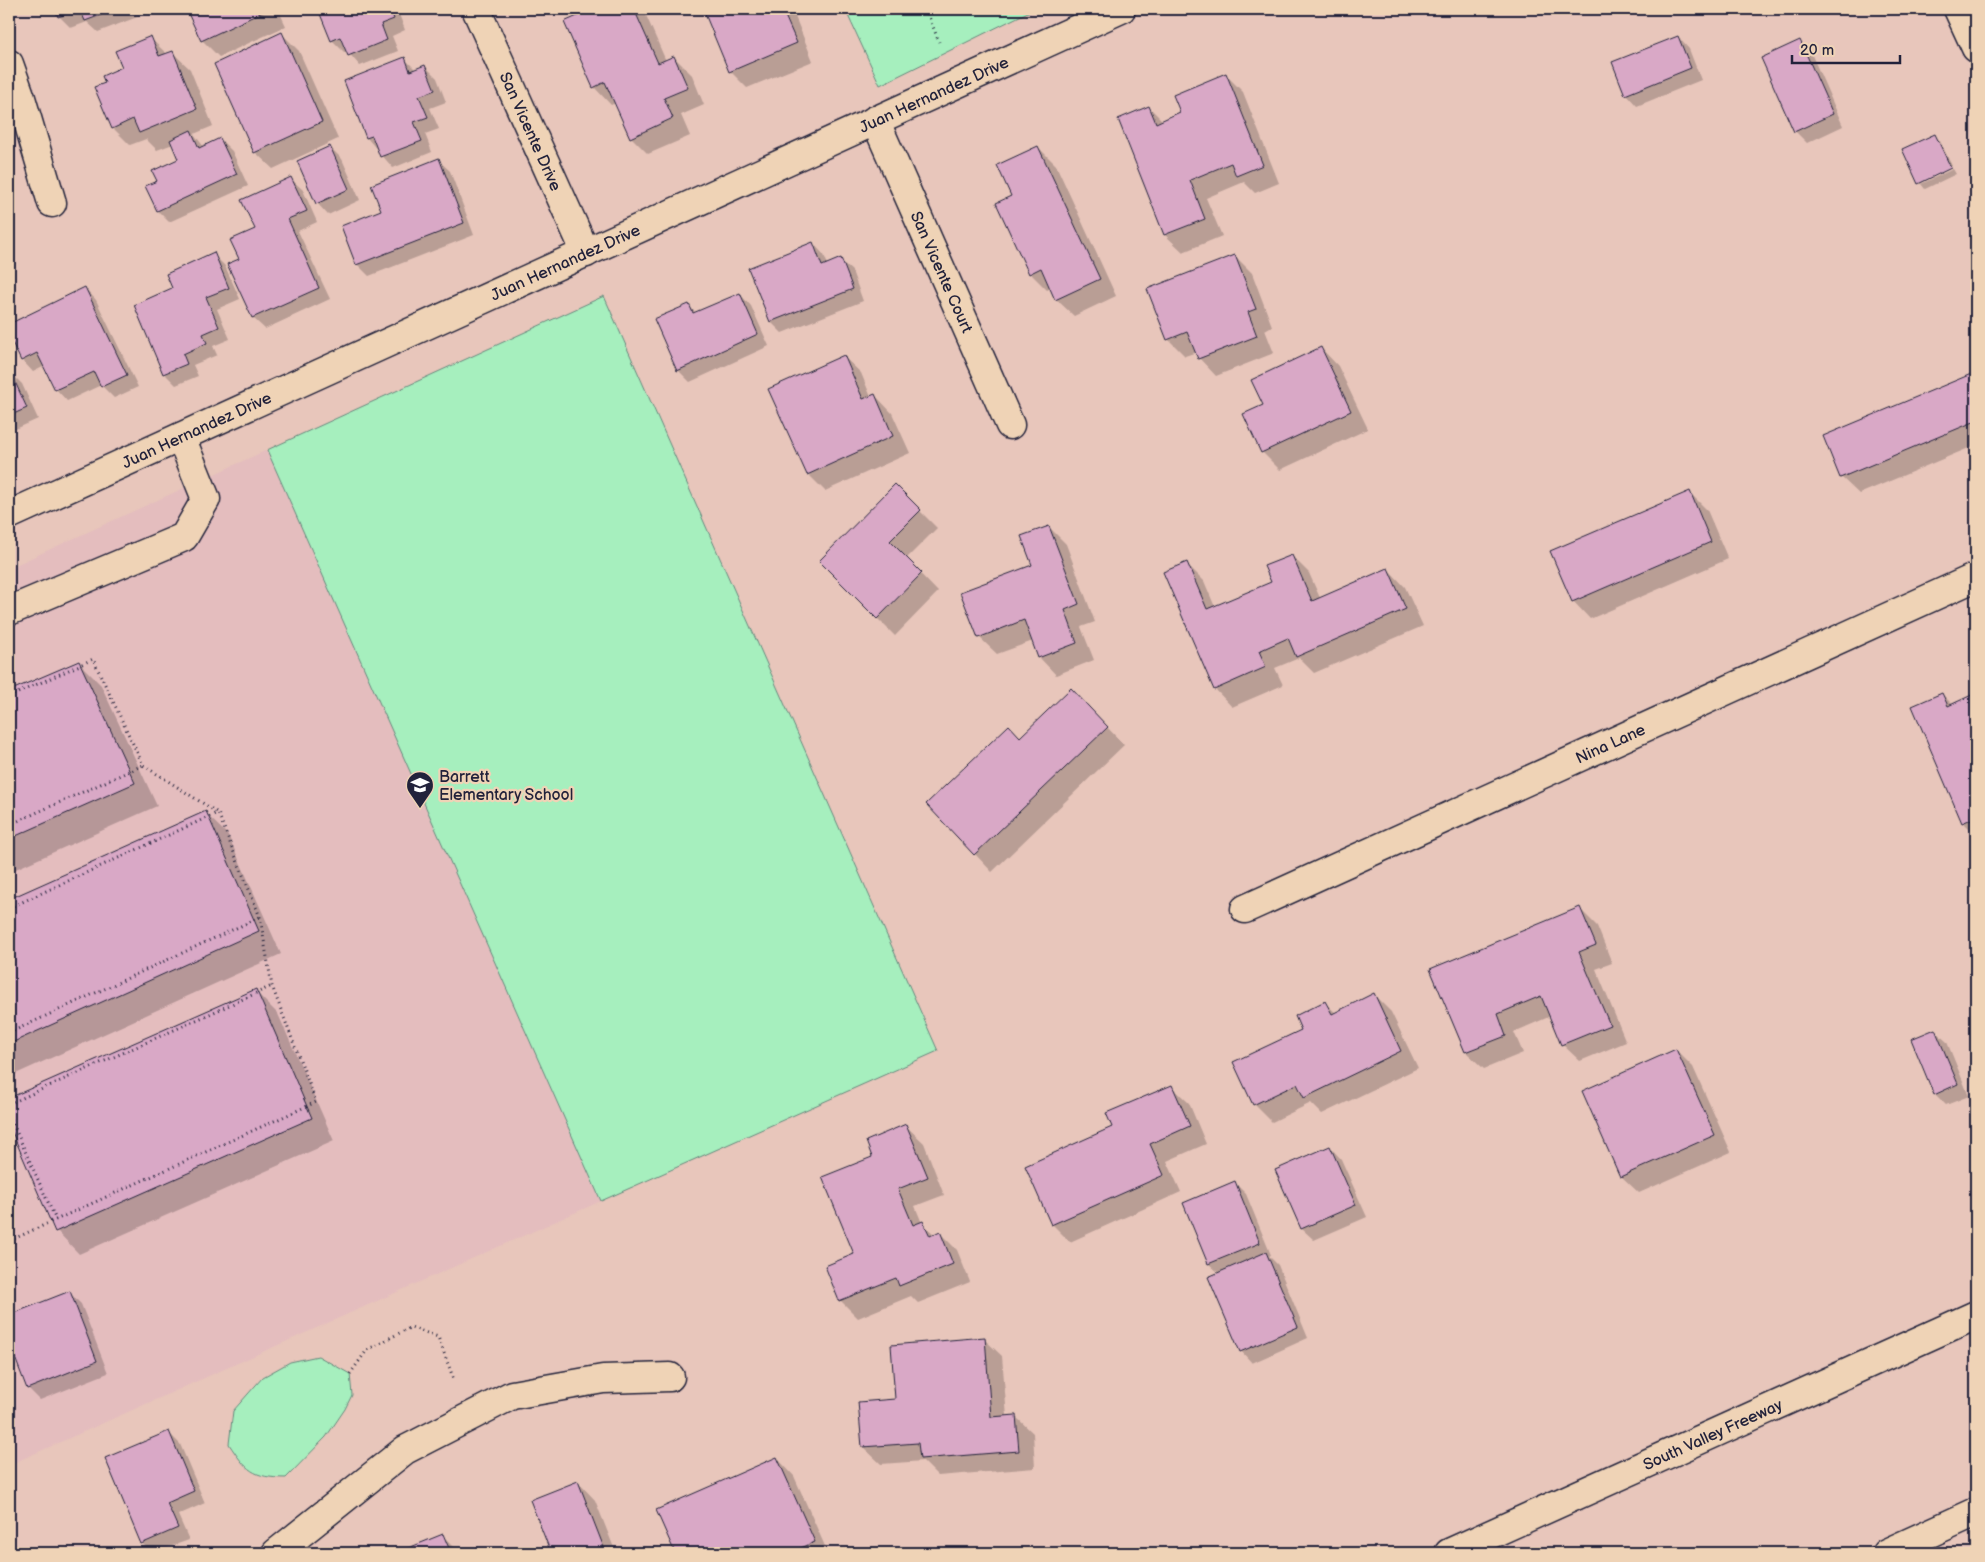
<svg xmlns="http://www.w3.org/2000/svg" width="1985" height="1562" viewBox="0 0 1985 1562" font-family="'Balsamiq Sans',sans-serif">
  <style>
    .built { fill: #e4bdbe }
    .green { fill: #a6efbe; stroke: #64887c }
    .shadow { fill: #0003 }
    .building { fill: #d9a8c6; stroke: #22223b }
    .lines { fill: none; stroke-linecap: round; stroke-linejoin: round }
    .minor-casing { stroke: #22223b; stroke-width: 31 }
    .highway-casing { stroke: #22223b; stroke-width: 31 }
    .path { stroke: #22223b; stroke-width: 3; stroke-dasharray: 1 4; stroke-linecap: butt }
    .minor { stroke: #efd3b6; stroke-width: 28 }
    .highway { stroke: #efd3b6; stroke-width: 28 }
    .labels { text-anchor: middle; stroke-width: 4.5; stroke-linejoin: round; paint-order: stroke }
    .street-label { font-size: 16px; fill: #22223b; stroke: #efd3b6 }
    .poi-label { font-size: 16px; fill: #22223b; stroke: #efd3b6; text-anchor: start }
  </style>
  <rect width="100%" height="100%" fill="#e8c6bb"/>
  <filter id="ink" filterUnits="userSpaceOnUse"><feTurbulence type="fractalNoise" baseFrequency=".02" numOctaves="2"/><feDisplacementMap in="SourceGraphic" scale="10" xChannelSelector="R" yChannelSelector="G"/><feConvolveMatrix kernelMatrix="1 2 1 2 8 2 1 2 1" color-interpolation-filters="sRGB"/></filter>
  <g filter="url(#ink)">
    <!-- built -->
    <path class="built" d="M 604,296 L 938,1051 L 9,1465 L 9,568 Z"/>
    <!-- green -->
    <path class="green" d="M 845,9 L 1034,9 L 880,85 Z
      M 604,296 L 938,1051 L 601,1201 L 267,450 Z
      M 318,1356 L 350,1374 L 352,1395 L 345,1409 L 326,1437 L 286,1478 C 253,1478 246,1470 229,1444 L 233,1411 L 263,1377 L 290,1362 Z"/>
    <!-- shadow -->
    <path class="shadow" d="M 56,9 L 152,9 L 153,11 L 98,32 L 87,22 L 71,28 L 59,16 Z
      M 187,9 L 278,9 L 286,26 L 219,57 L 202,40 Z
      M 320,9 L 397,9 L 405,30 L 392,36 L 398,51 L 360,66 L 347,51 L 344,52 L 332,40 Z
      M 596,9 L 641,9 L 645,13 L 666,61 L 674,57 L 692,75 L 704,105 L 681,115 L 690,136 L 648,154 L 631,137 L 616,103 L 611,105 L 594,87 L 565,22 Z
      M 704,9 L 792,9 L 813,61 L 747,88 L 730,71 Z
      M 282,34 L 299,51 L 338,139 L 273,169 L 255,152 Z
      M 1678,37 L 1689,49 L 1701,80 L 1637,106 L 1626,94 Z
      M 150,38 L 167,54 L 172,52 L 190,69 L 213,126 L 194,134 L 204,147 L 220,139 L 232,151 L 248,186 L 169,222 L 158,211 L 147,187 L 158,182 L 180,160 L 173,144 L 157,150 L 146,139 L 130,145 L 113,128 L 107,83 Z
      M 1799,42 L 1811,53 L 1843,126 L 1807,143 L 1795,131 Z
      M 405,59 L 416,70 L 425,66 L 437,78 L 446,102 L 430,108 L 439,129 L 425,134 L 432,152 L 393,168 L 367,138 Z
      M 1226,75 L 1243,92 L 1279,183 L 1255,193 L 1244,182 L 1206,198 L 1222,236 L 1183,252 L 1165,235 L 1119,119 L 1149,107 L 1163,121 L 1182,113 Z
      M 1935,136 L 1940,141 L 1952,166 L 1920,184 L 1904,150 Z
      M 330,147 L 342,159 L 360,200 L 328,215 L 317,203 Z
      M 1038,147 L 1056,165 L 1116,296 L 1074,316 L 1056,299 L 1051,288 L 1047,290 L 1030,273 L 1012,196 Z
      M 438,160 L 450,171 L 474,235 L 369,276 L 357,264 Z
      M 1953,169 L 1956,174 L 1925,189 L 1921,184 Z
      M 291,179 L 303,190 L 317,222 L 298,231 L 330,299 L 265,329 L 253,318 L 229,264 L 240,259 L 256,230 Z
      M 813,243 L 824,255 L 828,265 L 840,260 L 852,271 L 863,301 L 782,333 L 771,322 Z
      M 213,254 L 225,266 L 240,299 L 217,309 L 230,339 L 213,346 L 217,355 L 193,365 L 198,376 L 176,385 L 164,373 L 135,306 L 174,289 Z
      M 1235,256 L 1252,273 L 1272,326 L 1265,330 L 1274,353 L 1216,376 L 1199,358 L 1197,352 L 1185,356 L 1168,339 Z
      M 85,288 L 96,300 L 138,387 L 114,398 L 101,385 L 67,401 L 56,389 L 45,366 L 33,372 L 22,360 L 9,333 L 9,325 Z
      M 740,294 L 751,306 L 769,346 L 690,382 L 678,370 L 688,305 L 696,313 Z
      M 1321,348 L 1338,366 L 1368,429 L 1280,470 L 1262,452 L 1264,406 Z
      M 843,356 L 861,373 L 871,397 L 875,395 L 892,413 L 910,453 L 825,491 L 808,474 Z
      M 10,372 L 22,384 L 38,419 L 9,432 Z
      M 1976,373 L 1976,445 L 1859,494 L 1841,477 L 1825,437 Z
      M 895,486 L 937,528 L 906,559 L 938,592 L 895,636 L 820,561 Z
      M 1690,493 L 1707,510 L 1728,559 L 1590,619 L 1573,601 Z
      M 1049,527 L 1066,544 L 1095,622 L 1081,627 L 1094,660 L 1056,675 L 1039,657 L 1033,641 L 997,654 L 979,637 L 1034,566 Z
      M 1292,556 L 1309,573 L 1320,598 L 1388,569 L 1405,587 L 1423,626 L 1314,673 L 1299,658 L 1275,668 L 1283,685 L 1232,707 L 1215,689 L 1186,563 L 1204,581 L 1215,607 L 1272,582 Z
      M 78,662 L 101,685 L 157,806 L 9,872 L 9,693 Z
      M 1942,694 L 1953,705 L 1976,695 L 1976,835 L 1963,822 Z
      M 1089,708 L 1124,745 L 992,872 L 975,854 L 1021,738 Z
      M 205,813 L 228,835 L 281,954 L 9,1077 L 9,901 Z
      M 1579,908 L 1597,926 L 1612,963 L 1596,969 L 1626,1042 L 1580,1061 L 1562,1044 L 1551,1016 L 1514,1032 L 1523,1053 L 1484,1069 L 1466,1052 L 1432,970 Z
      M 255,991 L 278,1014 L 334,1141 L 79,1254 L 57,1231 L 9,1122 L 9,1100 Z
      M 1374,995 L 1391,1012 L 1418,1068 L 1322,1114 L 1311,1103 L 1272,1122 L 1254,1104 L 1235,1063 L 1303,1030 L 1325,1003 L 1336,1013 Z
      M 1935,1031 L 1947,1042 L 1969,1096 L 1946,1105 L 1935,1094 Z
      M 1676,1050 L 1693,1067 L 1731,1152 L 1639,1193 L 1621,1176 Z
      M 1171,1086 L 1189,1103 L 1206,1144 L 1167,1161 L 1181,1192 L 1070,1242 L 1052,1224 L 1114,1128 Z
      M 906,1126 L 924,1143 L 944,1195 L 915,1206 L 922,1223 L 935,1235 L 940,1233 L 957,1250 L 970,1282 L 918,1303 L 911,1296 L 858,1318 L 840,1300 L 856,1255 L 874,1157 Z
      M 1330,1147 L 1341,1159 L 1367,1217 L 1314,1240 L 1302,1229 L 1277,1171 Z
      M 1234,1182 L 1246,1194 L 1271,1255 L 1269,1256 L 1278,1265 L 1308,1338 L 1252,1363 L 1241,1351 L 1219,1273 L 1209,1264 L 1184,1203 Z
      M 70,1293 L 81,1304 L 108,1373 L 40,1400 L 28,1388 L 9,1338 L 9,1317 Z
      M 984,1339 L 1002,1356 L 1007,1417 L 1015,1416 L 1033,1433 L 1035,1468 L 938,1476 L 923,1461 L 881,1464 L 863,1447 L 896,1400 Z
      M 168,1432 L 180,1444 L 205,1503 L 178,1515 L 189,1540 L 152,1553 L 142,1543 Z
      M 777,1458 L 794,1476 L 828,1553 L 676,1553 L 658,1511 Z
      M 578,1482 L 595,1500 L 616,1553 L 552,1553 L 531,1500 Z
      M 442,1535 L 460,1553 L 398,1553 Z"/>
    <!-- building -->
    <path class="building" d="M 55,9 L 79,9 L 58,17 Z
      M 80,9 L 117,9 L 85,21 Z
      M 186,9 L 269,9 L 201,41 Z
      M 318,9 L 390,9 L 394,19 L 381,24 L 387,40 L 348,56 L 340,37 L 331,41 Z
      M 593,9 L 634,9 L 658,63 L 674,56 L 688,88 L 664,98 L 673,118 L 630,138 L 605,82 L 593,88 L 564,22 Z
      M 703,9 L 782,9 L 797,43 L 729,72 Z
      M 282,32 L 322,122 L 254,153 L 214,64 Z
      M 151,36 L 159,56 L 173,51 L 197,109 L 139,133 L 133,119 L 112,129 L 94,87 L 105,83 L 102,76 L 122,67 L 115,51 Z
      M 1678,36 L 1691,68 L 1625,95 L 1612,62 Z
      M 1800,40 L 1833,114 L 1794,132 L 1761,58 Z
      M 405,57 L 410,71 L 425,65 L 435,90 L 419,96 L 428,117 L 414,122 L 422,141 L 380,157 L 372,136 L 366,138 L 344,81 Z
      M 1226,73 L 1263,165 L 1236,176 L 1231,163 L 1190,180 L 1205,219 L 1164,235 L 1118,119 L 1149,106 L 1156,123 L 1180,112 L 1173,95 Z
      M 191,130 L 199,148 L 220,138 L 237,174 L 157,211 L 145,186 L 157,181 L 152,171 L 178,159 L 170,140 Z
      M 1935,134 L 1951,168 L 1918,184 L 1902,149 Z
      M 330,146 L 349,189 L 316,204 L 297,161 Z
      M 1038,146 L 1100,279 L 1055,300 L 1041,268 L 1029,274 L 996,203 L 1011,196 L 997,165 Z
      M 439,158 L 464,223 L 356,265 L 341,226 L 381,210 L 371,185 Z
      M 291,177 L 307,211 L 288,219 L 319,288 L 252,318 L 227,264 L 239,259 L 230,240 L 255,229 L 241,200 Z
      M 813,242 L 822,266 L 841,258 L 853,289 L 770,322 L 748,268 Z
      M 214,252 L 229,288 L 206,297 L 219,327 L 203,334 L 207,343 L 183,354 L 187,364 L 163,374 L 134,305 L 172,288 L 166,274 Z
      M 1235,255 L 1256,309 L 1248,312 L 1257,336 L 1198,359 L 1187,332 L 1167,340 L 1147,289 Z
      M 85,287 L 127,375 L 101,387 L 94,372 L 55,390 L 37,353 L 21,361 L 9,336 L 9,324 Z
      M 740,293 L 758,334 L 677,371 L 654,319 L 689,304 L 693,313 Z
      M 1321,347 L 1351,411 L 1261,453 L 1243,414 L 1263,405 L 1251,380 Z
      M 844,355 L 863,399 L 875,394 L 893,436 L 807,475 L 768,389 Z
      M 9,371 L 10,371 L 27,408 L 9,416 Z
      M 1976,372 L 1976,421 L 1840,478 L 1823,436 Z
      M 895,484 L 921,510 L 890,541 L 922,573 L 877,619 L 819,561 Z
      M 1690,491 L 1711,542 L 1572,602 L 1550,551 Z
      M 1049,526 L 1079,604 L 1065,610 L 1077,643 L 1038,658 L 1024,620 L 978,638 L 960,592 L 1032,565 L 1021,536 Z
      M 1292,555 L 1312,601 L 1388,568 L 1406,609 L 1296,657 L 1288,638 L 1259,651 L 1266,667 L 1214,690 L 1163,572 L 1187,562 L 1207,609 L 1271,582 L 1264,566 Z
      M 79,661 L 135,783 L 9,839 L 9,691 Z
      M 1071,688 L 1108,727 L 974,855 L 926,804 L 1009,725 L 1020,737 Z
      M 1942,693 L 1948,706 L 1976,693 L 1976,765 L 1974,766 L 1976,817 L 1962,823 L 1912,706 Z
      M 206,811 L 259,931 L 9,1044 L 9,899 Z
      M 1580,907 L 1596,945 L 1579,952 L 1610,1025 L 1561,1045 L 1541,996 L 1498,1014 L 1506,1036 L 1465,1052 L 1430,969 Z
      M 256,989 L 312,1118 L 55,1232 L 9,1125 L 9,1098 Z
      M 1374,993 L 1401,1051 L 1304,1098 L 1297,1084 L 1253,1105 L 1233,1062 L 1301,1030 L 1295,1016 L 1325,1001 L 1332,1014 Z
      M 1935,1029 L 1958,1084 L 1934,1095 L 1911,1039 Z
      M 1676,1049 L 1715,1135 L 1620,1177 L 1582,1091 Z
      M 1172,1085 L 1190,1126 L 1150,1144 L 1164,1175 L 1051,1225 L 1025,1166 L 1112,1127 L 1106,1113 Z
      M 906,1124 L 928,1177 L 898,1189 L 913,1225 L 923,1221 L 930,1236 L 940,1231 L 953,1264 L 899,1286 L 896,1278 L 839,1301 L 825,1266 L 854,1254 L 822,1177 L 872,1157 L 866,1141 Z
      M 1330,1146 L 1356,1205 L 1301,1229 L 1275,1170 Z
      M 1235,1181 L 1260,1243 L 1208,1264 L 1183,1203 Z
      M 1266,1252 L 1298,1327 L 1240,1352 L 1208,1277 Z
      M 70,1291 L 97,1361 L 27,1389 L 9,1342 L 9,1315 Z
      M 985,1337 L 991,1417 L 1016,1415 L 1019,1451 L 920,1459 L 918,1443 L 862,1447 L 858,1402 L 895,1399 L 891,1345 Z
      M 169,1431 L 194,1491 L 167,1503 L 178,1528 L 141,1544 L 105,1458 Z
      M 777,1457 L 815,1542 L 789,1553 L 675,1553 L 656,1510 Z
      M 578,1481 L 606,1553 L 551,1553 L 530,1500 Z
      M 443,1534 L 451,1553 L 396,1553 Z"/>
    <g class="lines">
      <!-- minor casing -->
      <g class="minor-casing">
        <g id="minor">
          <path id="s1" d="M 476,9 L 586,253"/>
          <path d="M 1958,9 L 1976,48"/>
          <path d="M 9,64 L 21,98 L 52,203"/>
          <path id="s2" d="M 875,120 L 1010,425"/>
          <path id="s3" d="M 9,515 L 1121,9"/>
          <path d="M 9,611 L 184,537 L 206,499 L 181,437"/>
          <path id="s4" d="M 1245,909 L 1976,577"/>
          <path d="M 276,1553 L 405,1450 L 512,1395 L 603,1379 L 670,1377"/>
        </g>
      </g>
      <!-- highway casing -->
      <g class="highway-casing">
        <g id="highway">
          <path id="s5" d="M 1449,1553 L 1976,1315"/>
          <path d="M 1886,1553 L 1976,1512"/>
        </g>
      </g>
      <!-- path -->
      <path class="path" d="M 926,9 L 939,42
        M 9,697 L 93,659 L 143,765 L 218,813 L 260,917 L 272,986 L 316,1102 L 9,1241
        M 9,825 L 143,765
        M 9,908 L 217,813
        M 9,1033 L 260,917
        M 9,1104 L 272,986
        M 9,1115 L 56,1220
        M 350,1374 L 367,1350 L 411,1327 L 438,1337 L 454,1380
        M 9,1393 L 10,1396"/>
      <!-- minor -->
      <use href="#minor" class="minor"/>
      <!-- highway -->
      <use href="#highway" class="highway"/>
    </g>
  </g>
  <!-- icons -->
  <defs>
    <g id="school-pin" transform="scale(1.4375)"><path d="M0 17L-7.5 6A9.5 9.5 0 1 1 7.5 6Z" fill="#22223b" stroke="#efd3b6"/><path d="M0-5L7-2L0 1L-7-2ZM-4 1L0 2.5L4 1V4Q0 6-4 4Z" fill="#fff"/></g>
  </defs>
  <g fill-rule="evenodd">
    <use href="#school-pin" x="420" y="785"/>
  </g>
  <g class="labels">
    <!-- street labels -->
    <g class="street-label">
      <text dy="6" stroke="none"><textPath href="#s3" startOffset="1016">Juan Hernandez Drive</textPath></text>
      <text dy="6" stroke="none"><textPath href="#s1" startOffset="134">San Vicente Drive</textPath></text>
      <text dy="6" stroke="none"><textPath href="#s3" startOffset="611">Juan Hernandez Drive</textPath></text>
      <text dy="6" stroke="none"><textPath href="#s2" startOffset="166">San Vicente Court</textPath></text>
      <text dy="6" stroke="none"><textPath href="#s3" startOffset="206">Juan Hernandez Drive</textPath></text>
      <text dy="6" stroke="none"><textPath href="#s4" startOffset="401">Nina Lane</textPath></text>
      <text dy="6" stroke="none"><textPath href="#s5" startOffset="289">South Valley Freeway</textPath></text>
    </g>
    <!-- poi labels -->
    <g class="poi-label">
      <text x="439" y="782">Barrett<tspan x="439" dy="18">Elementary School</tspan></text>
    </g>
  </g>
  <!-- margin -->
  <rect width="1985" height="1562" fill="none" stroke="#efd3b6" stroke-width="30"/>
  <rect x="15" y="15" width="1955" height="1532" fill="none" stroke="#22223b" stroke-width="2" filter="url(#ink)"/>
  <!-- scale -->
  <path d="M1792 55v8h108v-8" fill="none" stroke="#22223b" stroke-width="2.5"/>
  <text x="1800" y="55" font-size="15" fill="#22223b" stroke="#efd3b6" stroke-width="4" paint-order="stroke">20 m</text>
</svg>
